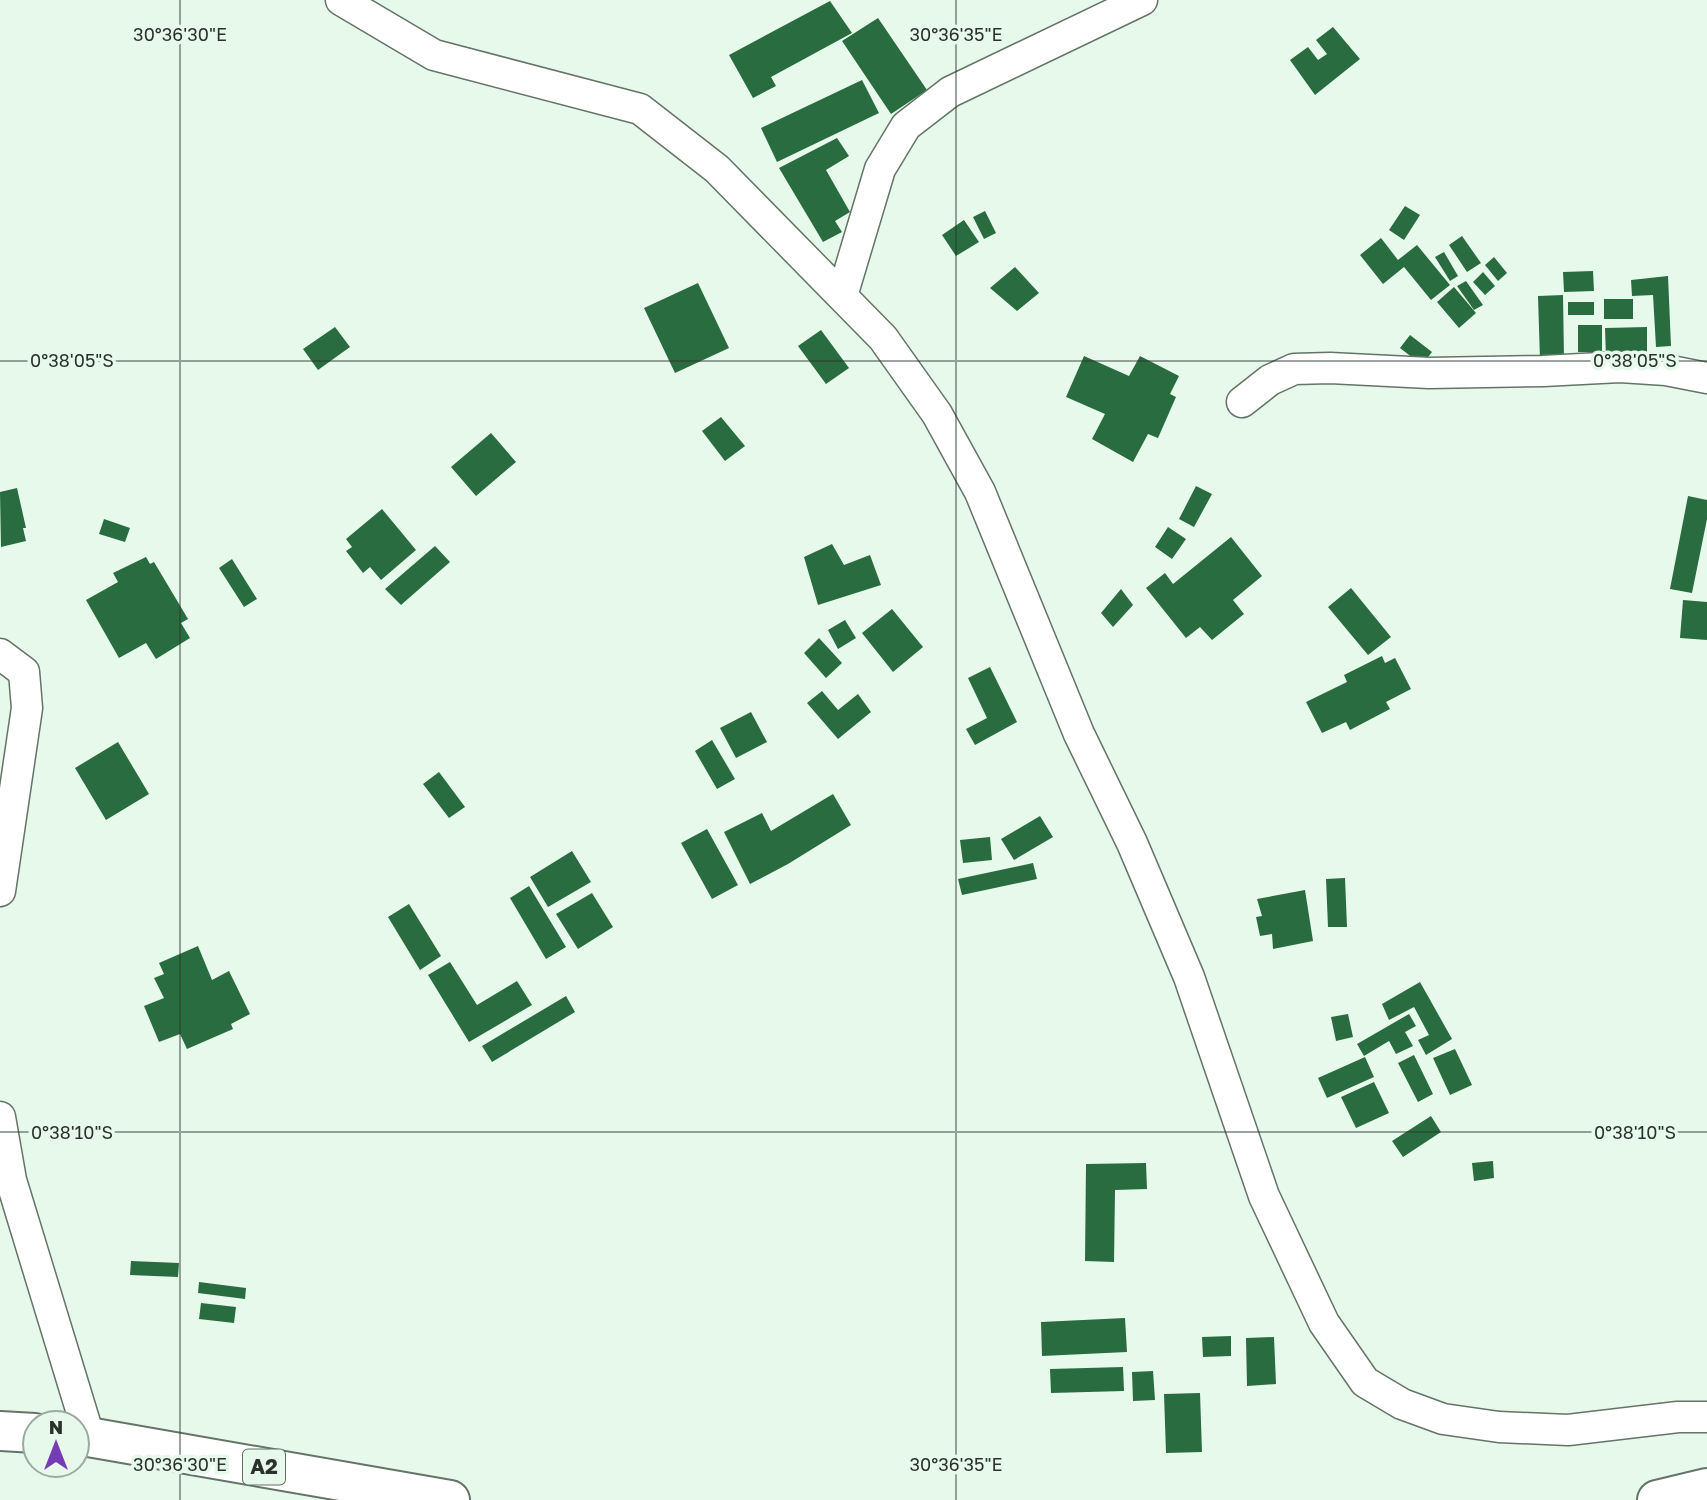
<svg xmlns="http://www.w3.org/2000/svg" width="1707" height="1500" viewBox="0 0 1707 1500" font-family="'Golos Text',sans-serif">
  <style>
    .building { fill: #296c40 }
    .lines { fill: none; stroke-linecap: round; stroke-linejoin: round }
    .street-casing { stroke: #647468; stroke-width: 33 }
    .primary-casing { stroke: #647468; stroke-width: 42 }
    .street { stroke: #fff; stroke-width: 30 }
    .primary { stroke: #fff; stroke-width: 38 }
    .ticks { fill: none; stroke: #2b322c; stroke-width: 2; stroke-opacity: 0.45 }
    .labels { text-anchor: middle; stroke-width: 7; stroke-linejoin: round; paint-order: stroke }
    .shield { fill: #e7f9eb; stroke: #636e65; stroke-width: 2 }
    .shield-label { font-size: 21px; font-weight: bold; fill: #2b322c }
    .ticks-label { font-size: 18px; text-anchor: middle; fill: #2b322c; stroke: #e7f9eb; stroke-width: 7; stroke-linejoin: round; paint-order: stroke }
  </style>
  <rect width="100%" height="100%" fill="#e7f9eb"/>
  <!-- building -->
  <path class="building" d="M 830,1 L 852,33 L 771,77 L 776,86 L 753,98 L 729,55 Z
    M 878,18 L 927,90 L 891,114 L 842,41 Z
    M 1333,27 L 1360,59 L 1315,95 L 1290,60 L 1308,47 L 1318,60 L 1327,54 L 1316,40 Z
    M 862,80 L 879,113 L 777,162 L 761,128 Z
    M 837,138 L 849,156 L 826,170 L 850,212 L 835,221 L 842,232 L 823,242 L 779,168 Z
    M 1405,206 L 1420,215 L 1404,240 L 1389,230 Z
    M 985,211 L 996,233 L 984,239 L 973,217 Z
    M 964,220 L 979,242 L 956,256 L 942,235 Z
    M 1462,236 L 1481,263 L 1467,272 L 1449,245 Z
    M 1381,238 L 1398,260 L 1417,245 L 1450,285 L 1431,300 L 1404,267 L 1383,284 L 1360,255 Z
    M 1444,252 L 1458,276 L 1450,281 L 1435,257 Z
    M 1494,257 L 1507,273 L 1498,281 L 1485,265 Z
    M 1015,267 L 1039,293 L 1017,311 L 990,288 Z
    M 1593,271 L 1594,291 L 1564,292 L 1563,272 Z
    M 1483,272 L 1495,286 L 1485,295 L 1473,282 Z
    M 1668,276 L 1671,346 L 1656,347 L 1653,295 L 1632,296 L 1631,280 Z
    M 1466,281 L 1483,305 L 1474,310 L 1457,286 Z
    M 698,283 L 729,348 L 675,373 L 644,308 Z
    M 1454,287 L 1476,313 L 1459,328 L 1437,302 Z
    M 1563,295 L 1564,359 L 1540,360 L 1538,296 Z
    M 1604,299 L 1633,299 L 1633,319 L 1604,319 Z
    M 1568,302 L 1594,302 L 1594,315 L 1568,315 Z
    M 1578,325 L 1602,325 L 1602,352 L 1578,352 Z
    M 335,327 L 350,347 L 318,370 L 303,349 Z
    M 1647,327 L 1647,357 L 1606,358 L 1605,328 Z
    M 821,330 L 849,368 L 826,384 L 798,346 Z
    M 1410,335 L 1432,352 L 1422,365 L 1400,348 Z
    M 1084,356 L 1129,376 L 1140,356 L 1179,376 L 1170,394 L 1176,397 L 1158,438 L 1148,434 L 1133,462 L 1092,439 L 1105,414 L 1066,397 Z
    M 721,417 L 745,446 L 725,461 L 702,431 Z
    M 491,433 L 516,462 L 476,496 L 451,467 Z
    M 1196,486 L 1212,494 L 1194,527 L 1179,519 Z
    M 17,488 L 26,528 L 23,528 L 26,541 L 1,547 L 0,492 Z
    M 1688,496 L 1707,500 L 1707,519 L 1692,593 L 1670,589 Z
    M 382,509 L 416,550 L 381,580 L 370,567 L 363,573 L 346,551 L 352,547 L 346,539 Z
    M 104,519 L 130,528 L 125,542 L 99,534 Z
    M 1168,527 L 1186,539 L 1172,559 L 1155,547 Z
    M 1231,537 L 1262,576 L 1233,600 L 1244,614 L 1212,640 L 1200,627 L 1186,638 L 1146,588 L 1165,573 L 1173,584 Z
    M 832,544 L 844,565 L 870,555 L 881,585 L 818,605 L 804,557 Z
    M 435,546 L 450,562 L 401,605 L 385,589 Z
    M 146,557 L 150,564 L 154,562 L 188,619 L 181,623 L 190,638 L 156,659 L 146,643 L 119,658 L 86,600 L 118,582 L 113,573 Z
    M 232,559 L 257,599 L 244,607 L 219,568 Z
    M 1351,588 L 1391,637 L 1368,655 L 1328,607 Z
    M 1121,589 L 1133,605 L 1113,627 L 1101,613 Z
    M 1683,600 L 1707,602 L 1707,640 L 1680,638 Z
    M 892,609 L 923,647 L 893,672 L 862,633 Z
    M 845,620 L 856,638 L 838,649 L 828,630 Z
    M 819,638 L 842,663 L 826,678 L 804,653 Z
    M 1382,656 L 1385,663 L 1395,658 L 1411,689 L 1386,702 L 1390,709 L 1350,730 L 1346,722 L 1322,733 L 1306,702 L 1347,682 L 1344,675 Z
    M 990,667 L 1017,722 L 975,745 L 966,729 L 987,718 L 968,678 Z
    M 822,691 L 838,710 L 858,694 L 871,712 L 838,739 L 807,703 Z
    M 751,712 L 767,742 L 736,758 L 720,728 Z
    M 712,740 L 735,779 L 717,789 L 695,751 Z
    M 118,742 L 149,794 L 106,820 L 75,768 Z
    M 439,772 L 465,807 L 449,818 L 423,784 Z
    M 833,794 L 851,825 L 788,864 L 750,884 L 724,832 L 762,813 L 771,831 Z
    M 1040,816 L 1053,837 L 1014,860 L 1001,839 Z
    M 707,829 L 738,885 L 712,899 L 681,843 Z
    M 990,837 L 992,860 L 963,863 L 960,840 Z
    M 572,851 L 591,882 L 548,907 L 530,877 Z
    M 1033,863 L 1037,879 L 962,895 L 958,879 Z
    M 1345,878 L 1347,927 L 1328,927 L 1326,879 Z
    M 529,886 L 566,947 L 546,959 L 510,898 Z
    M 1305,890 L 1313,941 L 1273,949 L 1272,934 L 1260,936 L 1256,917 L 1262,916 L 1257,899 Z
    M 592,893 L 613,927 L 578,949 L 556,914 Z
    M 409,904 L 441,956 L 420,970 L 388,917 Z
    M 198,946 L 212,980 L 229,971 L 250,1014 L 231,1024 L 233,1029 L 187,1049 L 180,1034 L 159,1042 L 144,1006 L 164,998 L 154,978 L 164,974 L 159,963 Z
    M 450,962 L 477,1005 L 517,981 L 532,1005 L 469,1042 L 428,975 Z
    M 1420,982 L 1452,1039 L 1426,1055 L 1418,1040 L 1429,1035 L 1414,1007 L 1389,1020 L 1382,1004 Z
    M 566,996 L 575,1012 L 492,1062 L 482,1046 Z
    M 1348,1014 L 1353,1037 L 1336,1041 L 1331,1017 Z
    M 1409,1014 L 1416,1026 L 1405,1032 L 1413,1046 L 1396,1054 L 1389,1041 L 1364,1056 L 1357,1044 Z
    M 1455,1049 L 1472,1085 L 1450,1095 L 1433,1058 Z
    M 1414,1055 L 1433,1094 L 1418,1102 L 1398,1063 Z
    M 1365,1057 L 1374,1077 L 1327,1098 L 1318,1078 Z
    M 1374,1082 L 1389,1113 L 1356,1128 L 1341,1097 Z
    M 1431,1116 L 1441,1132 L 1403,1157 L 1392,1141 Z
    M 1493,1161 L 1494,1178 L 1474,1181 L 1472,1163 Z
    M 1146,1163 L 1147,1189 L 1115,1190 L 1114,1262 L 1085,1261 L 1086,1164 Z
    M 131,1261 L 179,1263 L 178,1277 L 130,1275 Z
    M 199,1282 L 246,1288 L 245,1299 L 198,1293 Z
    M 201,1303 L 236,1307 L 234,1323 L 199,1319 Z
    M 1125,1318 L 1127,1352 L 1042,1356 L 1041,1322 Z
    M 1231,1336 L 1231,1356 L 1203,1357 L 1202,1337 Z
    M 1274,1337 L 1276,1384 L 1247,1386 L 1246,1338 Z
    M 1123,1367 L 1124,1391 L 1051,1393 L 1050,1369 Z
    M 1153,1371 L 1155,1400 L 1133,1401 L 1132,1372 Z
    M 1200,1393 L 1202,1452 L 1166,1453 L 1164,1394 Z"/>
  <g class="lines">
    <!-- street casing -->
    <g class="street-casing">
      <path id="street" d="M 341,0 L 434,55 L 640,109 L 717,169 L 883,338 L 937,414 L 980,492 L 1079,734 L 1132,843 L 1189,977 L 1264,1196 L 1324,1323 L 1365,1382 L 1402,1404 L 1443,1419 L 1499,1427 L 1568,1430 L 1678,1417 L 1707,1417
        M 842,296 L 880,169 L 906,126 L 950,92 L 1142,0
        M 1242,402 L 1270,380 L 1294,369 L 1330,368 L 1429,373 L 1543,371 L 1620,367 L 1666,370 L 1707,378
        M 0,654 L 24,672 L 27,708 L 0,891
        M 0,1117 L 11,1180 L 89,1436"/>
    </g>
    <!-- primary casing -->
    <g class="primary-casing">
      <path id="primary" d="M 0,1431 L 35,1433
        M 77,1435 L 450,1500
        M 1657,1500 L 1707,1488"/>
    </g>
    <!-- street -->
    <use href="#street" class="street"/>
    <!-- primary -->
    <use href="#primary" class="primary"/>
  </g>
  <!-- ticks -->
  <path class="ticks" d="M 180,0 L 180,1500M 956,0 L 956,1500M 0,361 L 1707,361M 0,1132 L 1707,1132"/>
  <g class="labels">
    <!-- shield labels -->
    <rect class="shield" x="243" y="1449.5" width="42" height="35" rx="5"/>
    <g class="shield-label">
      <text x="264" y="1474">A2</text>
    </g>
  </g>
  <g class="ticks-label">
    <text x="180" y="41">30°36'30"E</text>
    <text x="956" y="41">30°36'35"E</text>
    <text x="72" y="367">0°38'05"S</text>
    <text x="1635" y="367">0°38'05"S</text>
    <text x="72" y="1139">0°38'10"S</text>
    <text x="1635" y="1139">0°38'10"S</text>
    <text x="180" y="1471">30°36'30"E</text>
    <text x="956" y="1471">30°36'35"E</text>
  </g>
  <!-- north arrow -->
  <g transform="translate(56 1444)"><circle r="33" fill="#e7f9eb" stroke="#9ca99f" stroke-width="2"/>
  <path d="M0-5L12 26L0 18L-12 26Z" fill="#753cb3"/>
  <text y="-10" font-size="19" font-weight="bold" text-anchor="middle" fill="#2b322c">N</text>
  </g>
</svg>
